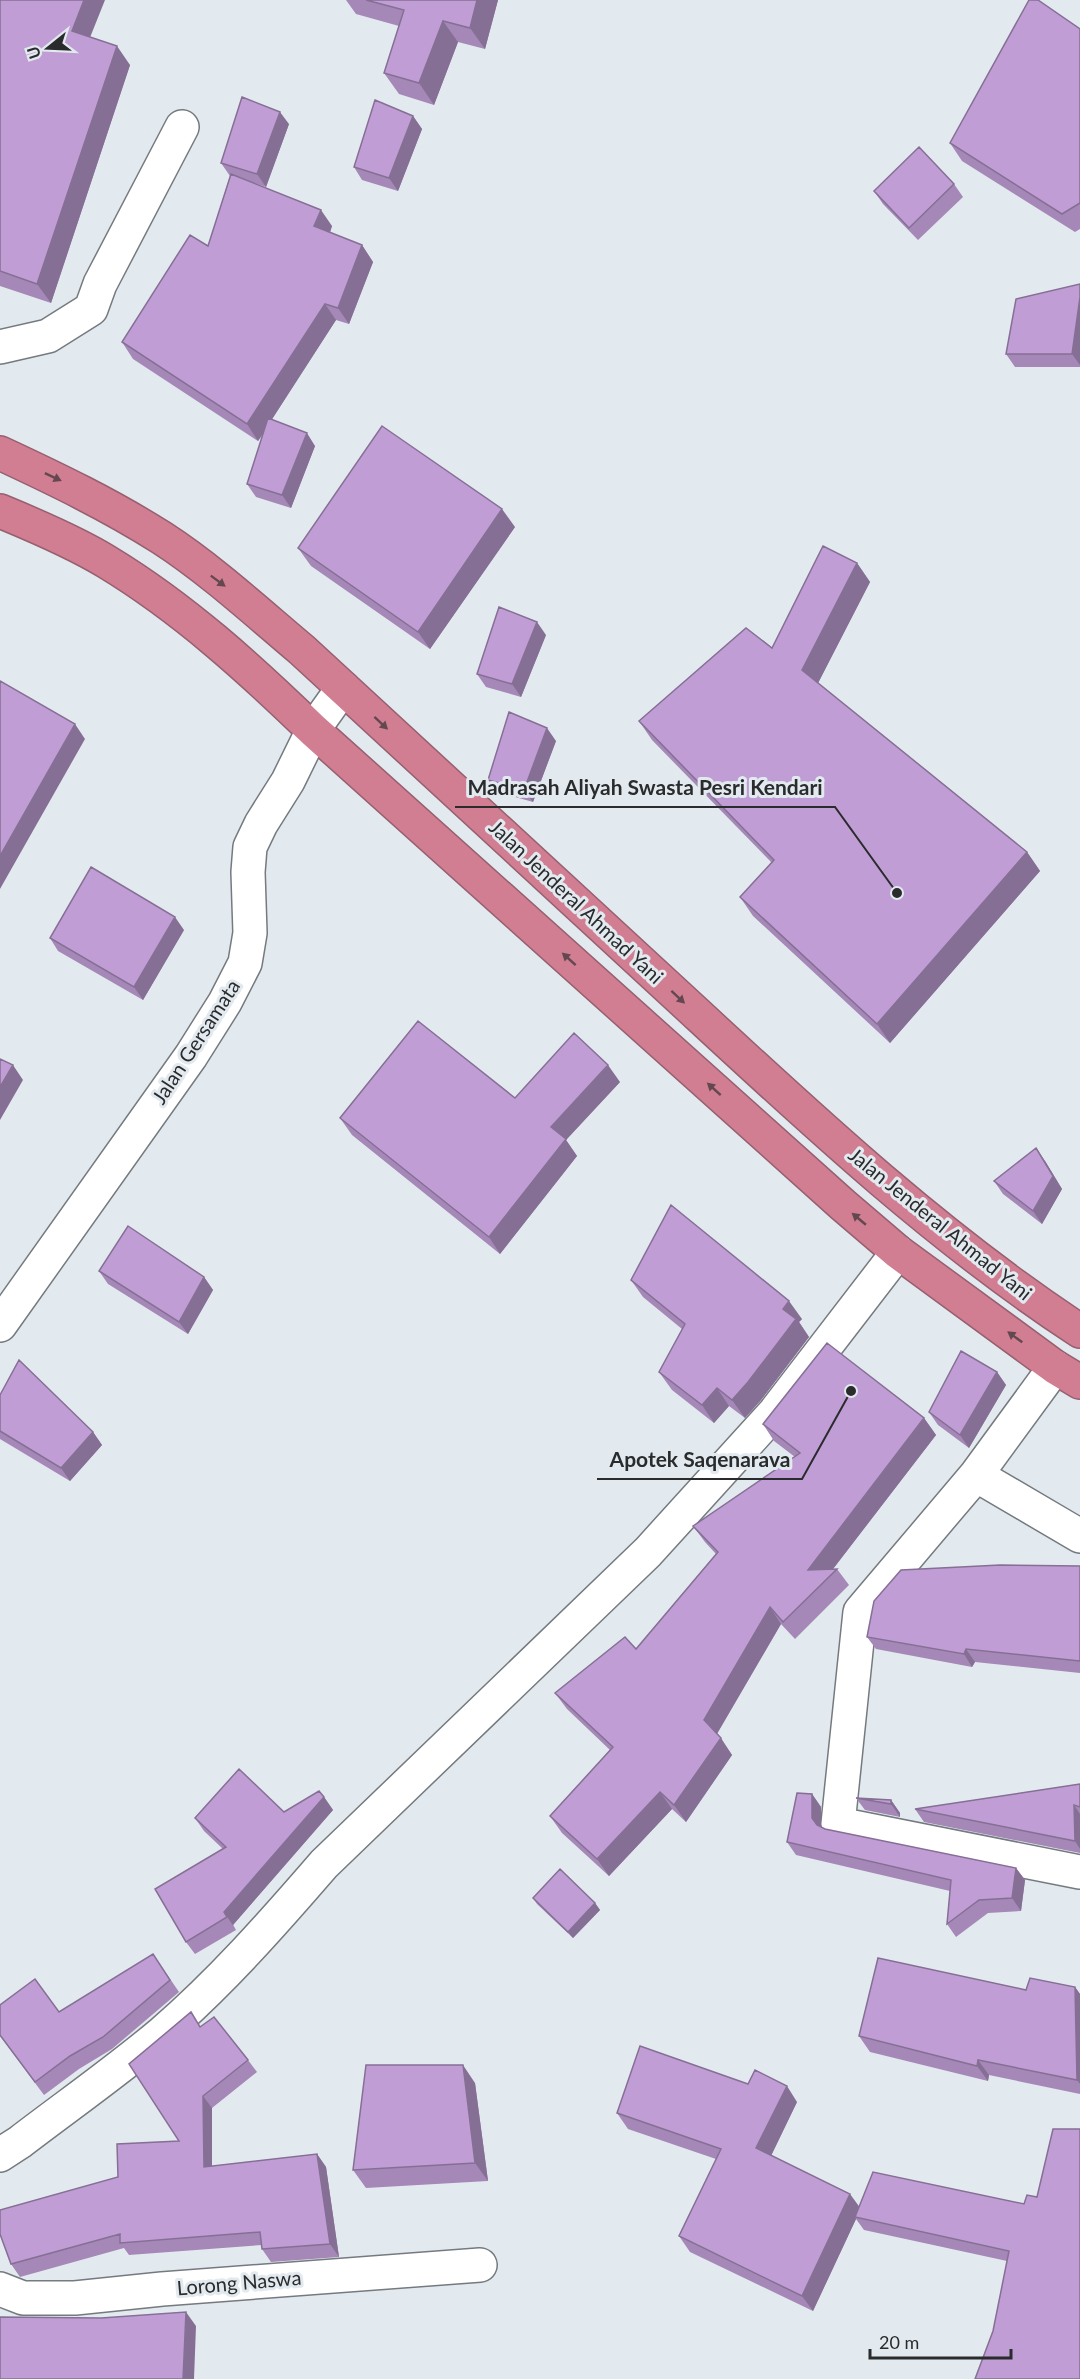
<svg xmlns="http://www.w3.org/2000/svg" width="1080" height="2379" viewBox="0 0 1080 2379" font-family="Lato,sans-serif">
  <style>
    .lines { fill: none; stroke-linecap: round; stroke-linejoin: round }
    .minor-casing { stroke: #757a7f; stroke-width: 36 }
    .highway-casing { stroke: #96606f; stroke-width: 36 }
    .minor { stroke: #fff; stroke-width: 33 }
    .highway { stroke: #d17d92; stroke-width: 33 }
    .wall { fill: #a588b7 }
    .shaded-wall { fill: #866f95 }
    .building { fill: #c09ed5; stroke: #866f95; stroke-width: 1.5 }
    .oneway { fill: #644850 }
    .labels { text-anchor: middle; stroke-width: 6; stroke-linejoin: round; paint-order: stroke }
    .street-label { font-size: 20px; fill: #292b2d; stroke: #e3eaef }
    .leader { fill: none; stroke: #292b2d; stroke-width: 2 }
    .callout-dot { fill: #292b2d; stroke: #e3eaef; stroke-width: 2 }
    .callout-label { font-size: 21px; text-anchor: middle; font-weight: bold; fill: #292b2d; stroke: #e3eaef; stroke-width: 6; stroke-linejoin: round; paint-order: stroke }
  </style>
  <rect width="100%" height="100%" fill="#e3eaef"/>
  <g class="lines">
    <!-- minor casing -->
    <g class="minor-casing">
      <path id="minor" d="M 0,347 L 48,336 L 91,309 L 100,284 L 182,127
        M 0,1325 L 191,1056 L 225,1002 L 245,963 L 250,933 L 248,872 L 250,847 L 261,824 L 288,781 L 313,730 L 343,688
        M 976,1475 L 1055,1367
        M 1080,1536 L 976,1475 L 860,1612 L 838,1824 L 1080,1872
        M 0,2155 L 20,2142 C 67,2106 117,2071 162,2033 C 221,1982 273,1923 324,1864 L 648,1552 L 775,1412 L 898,1252
        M 0,2289 L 23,2298 L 75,2298 L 162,2289 L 480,2265"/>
    </g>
    <!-- highway casing -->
    <g class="highway-casing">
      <path id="highway" d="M 0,453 C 56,479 110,505 162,538 C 210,569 258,613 302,650 C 433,771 564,892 696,1013 C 817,1125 941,1240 1080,1331
        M 0,511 C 34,525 76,543 107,562 C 183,608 250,669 313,730 L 843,1205 L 898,1252 L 1055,1367 L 1080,1382"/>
    </g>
    <!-- minor -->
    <use href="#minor" class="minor"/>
    <!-- highway -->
    <use href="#highway" class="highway"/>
  </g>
  <!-- wall -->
  <path class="wall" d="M 0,0 L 90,37 L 130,65 L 51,303 L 0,286 Z
    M 346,0 L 498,0 L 485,49 L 458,42 L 434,105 L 399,94 L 384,73 L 399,26 L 356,14 Z
    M 1080,29 L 1080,229 L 1075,232 L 962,161 L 950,143 Z
    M 413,116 L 422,129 L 398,191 L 362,180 L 354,167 Z
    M 289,124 L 266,187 L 254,183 L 332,226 L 330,233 L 362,245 L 373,262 L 349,324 L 336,320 L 272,419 L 315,446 L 291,508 L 256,497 L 247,484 L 264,433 L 258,441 L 133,359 L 122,342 L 208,246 L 230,176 L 221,163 Z
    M 954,184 L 963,197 L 918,240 L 883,204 L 874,191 Z
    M 1080,284 L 1080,367 L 1015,367 L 1006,354 Z
    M 515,527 L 430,649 L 311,566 L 298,548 Z
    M 857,563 L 870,582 L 818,683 L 1027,852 L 1040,871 L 890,1043 L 753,916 L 740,897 L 772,863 L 652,740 L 639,721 L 772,648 Z
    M 546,635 L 521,697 L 486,687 L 477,674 Z
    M 556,741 L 533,802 L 497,792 L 488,780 Z
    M 184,930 L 143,1000 L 58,951 L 50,938 Z
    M 620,1082 L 566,1140 L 577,1156 L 500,1254 L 352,1135 L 340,1118 L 515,1098 Z
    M 1045,1161 L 1062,1189 L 1042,1224 L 1003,1194 L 994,1181 Z
    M 99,1271 L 204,1277 L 213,1290 L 188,1334 L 108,1284 Z
    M 631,1280 L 802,1319 L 799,1322 L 809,1337 L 761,1400 L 745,1418 L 729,1406 L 714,1423 L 672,1390 L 659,1372 L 682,1329 L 643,1297 Z
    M 997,1372 L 1006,1385 L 969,1448 L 938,1425 L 929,1412 Z
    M 0,1395 L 93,1432 L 102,1445 L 70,1481 L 0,1439 Z
    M 924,1418 L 936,1435 L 833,1569 L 837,1569 L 849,1585 L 795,1639 L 781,1624 L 717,1734 L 732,1755 L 686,1822 L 672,1809 L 609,1876 L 562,1833 L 550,1816 L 610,1750 L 567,1709 L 555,1693 L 636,1649 L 716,1554 L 705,1542 L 693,1526 L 795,1457 L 774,1441 L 763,1424 Z
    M 1080,1566 L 1080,1673 L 975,1662 L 972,1667 L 876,1649 L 867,1637 Z
    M 1080,1784 L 1080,1853 L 924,1822 L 915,1809 Z
    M 812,1794 L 821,1807 L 821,1827 L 825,1829 L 1016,1868 L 1025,1880 L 1021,1911 L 988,1913 L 956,1937 L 947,1924 L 950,1891 L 796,1855 L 787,1842 Z
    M 324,1797 L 333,1810 L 233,1925 L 236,1930 L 195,1954 L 186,1942 L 223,1849 L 204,1831 L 195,1818 L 284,1812 Z
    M 856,1798 L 891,1800 L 900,1813 L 900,1817 L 865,1810 Z
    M 533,1898 L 595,1903 L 600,1910 L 573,1938 L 537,1904 Z
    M 162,1967 L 179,1992 L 112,2049 L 79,2069 L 44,2095 L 0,2036 L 0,2005 L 59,2012 Z
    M 1075,1987 L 1080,1994 L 1080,2094 L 989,2075 L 988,2081 L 870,2052 L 859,2036 L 1026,1990 Z
    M 201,2026 L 248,2060 L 257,2072 L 212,2108 L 212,2166 L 317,2154 L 326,2167 L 339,2257 L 271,2262 L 262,2249 L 262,2245 L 129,2255 L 124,2248 L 20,2277 L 11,2264 L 179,2141 Z
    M 475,2083 L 488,2181 L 366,2188 L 353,2170 Z
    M 797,2102 L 771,2156 L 859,2207 L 1024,2204 L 1037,2197 L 1080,2129 L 993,2331 L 1007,2261 L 864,2230 L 856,2219 L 813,2311 L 690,2252 L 679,2236 L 716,2159 L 628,2129 L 617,2113 Z"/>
  <!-- shaded-wall -->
  <path class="shaded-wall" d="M 84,0 L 105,0 L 85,50 L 72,31 Z
    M 477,0 L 498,0 L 485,49 L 470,28 Z
    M 443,21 L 458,42 L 434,105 L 419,83 Z
    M 117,46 L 130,65 L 51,303 L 37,284 Z
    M 280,112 L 289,124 L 266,187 L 257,174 Z
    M 413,116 L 422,129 L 398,191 L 389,178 Z
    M 321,210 L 332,226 L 326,243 L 314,226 Z
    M 362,245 L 373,262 L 349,324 L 338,308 Z
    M 1080,297 L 1080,365 L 1072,354 Z
    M 325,304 L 336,320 L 258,441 L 247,424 Z
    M 307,433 L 315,446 L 291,508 L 282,495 Z
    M 502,509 L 515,527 L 430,649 L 418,632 Z
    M 857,563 L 870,582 L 815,689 L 802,670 Z
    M 537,622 L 546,635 L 521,697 L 512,684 Z
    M 75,724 L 85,739 L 0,889 L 0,856 Z
    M 547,728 L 556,741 L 533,802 L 524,790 Z
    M 1027,852 L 1040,871 L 890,1043 L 877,1024 Z
    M 175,917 L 184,930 L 143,1000 L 134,987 Z
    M 13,1065 L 23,1080 L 0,1120 L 0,1087 Z
    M 608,1065 L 620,1082 L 566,1140 L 577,1156 L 500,1254 L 489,1237 L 551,1127 Z
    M 1036,1148 L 1045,1161 L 1062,1189 L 1042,1224 L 1033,1211 Z
    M 204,1277 L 213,1290 L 188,1334 L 179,1322 Z
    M 789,1301 L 802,1319 L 799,1322 L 809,1337 L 761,1400 L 745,1418 L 732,1400 L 783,1309 Z
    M 997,1372 L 1006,1385 L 969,1448 L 960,1435 Z
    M 717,1388 L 729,1406 L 714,1423 L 702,1405 Z
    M 924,1418 L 936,1435 L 823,1582 L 808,1570 Z
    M 93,1432 L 102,1445 L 70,1481 L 61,1468 Z
    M 770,1607 L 781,1624 L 715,1737 L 704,1720 Z
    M 966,1649 L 975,1662 L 972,1667 L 964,1654 Z
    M 721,1738 L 732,1755 L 686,1822 L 674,1805 Z
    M 660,1792 L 672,1809 L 609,1876 L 597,1859 Z
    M 812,1794 L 821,1807 L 821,1831 L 812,1818 Z
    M 324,1797 L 333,1810 L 233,1925 L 236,1930 L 224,1912 Z
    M 891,1800 L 900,1813 L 900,1817 L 891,1804 Z
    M 1074,1805 L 1080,1814 L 1080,1849 L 1075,1841 Z
    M 1016,1868 L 1025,1880 L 1021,1911 L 1012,1898 Z
    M 595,1903 L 600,1910 L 573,1938 L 568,1932 Z
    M 1075,1987 L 1080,1994 L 1080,2084 L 1077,2080 Z
    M 978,2060 L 989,2075 L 988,2081 L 977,2066 Z
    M 463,2065 L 475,2083 L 488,2181 L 475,2163 Z
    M 787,2086 L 797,2102 L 767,2164 L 756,2148 Z
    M 203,2096 L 212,2108 L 212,2180 L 204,2167 Z
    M 317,2154 L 326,2167 L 339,2257 L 330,2244 Z
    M 850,2194 L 861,2209 L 855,2217 L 856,2219 L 813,2311 L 802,2296 Z
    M 186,2312 L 196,2326 L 194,2379 L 183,2379 Z"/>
  <!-- building -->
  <path class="building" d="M 0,0 L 84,0 L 72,31 L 117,46 L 37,284 L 0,271 Z
    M 366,0 L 477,0 L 470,28 L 443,21 L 419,83 L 384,73 L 404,10 Z
    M 1029,0 L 1038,0 L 1080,29 L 1080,203 L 1062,214 L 950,143 Z
    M 242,97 L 280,112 L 257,174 L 221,163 Z
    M 375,100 L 413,116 L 389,178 L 354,167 Z
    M 919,147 L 954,184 L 909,228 L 874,191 Z
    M 231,174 L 321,210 L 314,226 L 362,245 L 338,308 L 325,304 L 247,424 L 122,342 L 190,235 L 208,246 Z
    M 1080,284 L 1080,297 L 1072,354 L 1006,354 L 1016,299 Z
    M 268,418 L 307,433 L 282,495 L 247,484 Z
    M 382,426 L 502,509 L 418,632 L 298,548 Z
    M 823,546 L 857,563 L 802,670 L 1027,852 L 877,1024 L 740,897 L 774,860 L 639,721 L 746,628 L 772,648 Z
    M 499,607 L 537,622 L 512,684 L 477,674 Z
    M 0,681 L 75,724 L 0,856 Z
    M 509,712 L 547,728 L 524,790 L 488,780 Z
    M 91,867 L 175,917 L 134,987 L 50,938 Z
    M 418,1021 L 515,1098 L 574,1033 L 608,1065 L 551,1127 L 566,1139 L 489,1237 L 340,1118 Z
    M 0,1059 L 13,1065 L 0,1087 Z
    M 1036,1148 L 1053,1176 L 1033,1211 L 994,1181 Z
    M 671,1205 L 789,1301 L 783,1309 L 796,1319 L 748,1382 L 732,1400 L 717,1388 L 702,1405 L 659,1372 L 685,1324 L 631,1280 Z
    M 128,1226 L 204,1277 L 179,1322 L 99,1271 Z
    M 827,1343 L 924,1418 L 808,1570 L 837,1569 L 783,1622 L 770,1607 L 704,1720 L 721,1738 L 674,1805 L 660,1792 L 597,1859 L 550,1816 L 613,1747 L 555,1693 L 625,1637 L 636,1649 L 718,1552 L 693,1526 L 800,1453 L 763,1424 Z
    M 961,1351 L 997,1372 L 960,1435 L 929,1412 Z
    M 19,1360 L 93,1432 L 61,1468 L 0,1431 L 0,1395 Z
    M 1000,1565 L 1080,1566 L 1080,1661 L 966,1649 L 964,1654 L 867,1637 L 874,1601 L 901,1570 Z
    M 239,1769 L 284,1812 L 319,1791 L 324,1797 L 224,1912 L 227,1917 L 186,1942 L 155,1889 L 226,1847 L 195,1818 Z
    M 1080,1784 L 1080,1807 L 1074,1805 L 1075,1841 L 915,1809 Z
    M 797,1793 L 812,1794 L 812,1818 L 817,1825 L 825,1829 L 1016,1868 L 1012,1898 L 979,1900 L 947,1924 L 951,1880 L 787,1842 Z
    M 856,1798 L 891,1800 L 891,1804 Z
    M 560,1869 L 595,1903 L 568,1932 L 533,1898 Z
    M 153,1954 L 170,1980 L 103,2037 L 70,2056 L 35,2082 L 0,2035 L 0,2005 L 35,1979 L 59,2012 Z
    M 878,1958 L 1026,1990 L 1030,1978 L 1075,1987 L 1077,2080 L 978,2060 L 977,2066 L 859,2036 Z
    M 191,2012 L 200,2027 L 214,2017 L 248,2060 L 203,2096 L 204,2167 L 317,2154 L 330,2244 L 262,2249 L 260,2232 L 120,2243 L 120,2234 L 11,2264 L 0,2234 L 0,2210 L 118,2177 L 117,2144 L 179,2141 L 129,2064 Z
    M 640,2046 L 748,2084 L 755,2070 L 787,2086 L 756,2148 L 850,2194 L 802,2296 L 679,2236 L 721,2149 L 617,2113 Z
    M 366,2065 L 463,2065 L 475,2163 L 353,2170 Z
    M 1053,2129 L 1080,2129 L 1080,2379 L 975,2379 L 993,2331 L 1009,2251 L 855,2217 L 873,2172 L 1024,2204 L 1027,2195 L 1037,2197 Z
    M 186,2312 L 183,2379 L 0,2379 L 0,2317 L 101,2318 Z"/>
  <!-- one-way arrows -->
  <defs><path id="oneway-solid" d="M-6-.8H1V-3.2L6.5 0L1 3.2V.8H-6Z" transform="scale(1.5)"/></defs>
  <g class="oneway">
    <use href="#oneway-solid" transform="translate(53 477) rotate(25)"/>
    <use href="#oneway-solid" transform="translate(218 581) rotate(37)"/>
    <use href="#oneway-solid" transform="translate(381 723) rotate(43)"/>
    <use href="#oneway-solid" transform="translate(569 959) rotate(-138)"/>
    <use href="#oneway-solid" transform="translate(678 997) rotate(43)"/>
    <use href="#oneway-solid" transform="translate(714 1089) rotate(-138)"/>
    <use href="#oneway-solid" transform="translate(859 1219) rotate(-140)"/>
    <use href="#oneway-solid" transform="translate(1015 1337) rotate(-144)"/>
  </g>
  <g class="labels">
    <!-- street labels -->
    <g class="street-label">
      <text transform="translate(576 902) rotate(43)" y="7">Jalan Jenderal Ahmad Yani</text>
      <text transform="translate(196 1042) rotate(-57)" y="7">Jalan Gersamata</text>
      <text transform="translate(940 1224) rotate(39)" y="7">Jalan Jenderal Ahmad Yani</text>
      <text transform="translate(239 2283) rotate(-5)" y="7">Lorong Naswa</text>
    </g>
  </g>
  <!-- callouts -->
  <path class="leader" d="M897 893L835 807H455M851 1391L802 1479H597"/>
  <g class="callout-dot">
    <circle cx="897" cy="893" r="6"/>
    <circle cx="851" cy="1391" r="6"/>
  </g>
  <g class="callout-label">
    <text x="645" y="795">Madrasah Aliyah Swasta Pesri Kendari</text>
    <text x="700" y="1467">Apotek Saqenarava</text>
  </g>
  <!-- north arrow -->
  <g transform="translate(48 48) rotate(252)" stroke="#e3eaef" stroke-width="4.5" paint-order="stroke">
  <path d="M0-4.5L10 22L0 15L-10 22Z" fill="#292b2d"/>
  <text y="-9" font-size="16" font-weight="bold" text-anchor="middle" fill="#292b2d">U</text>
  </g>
  <!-- scale -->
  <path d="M870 2349v9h141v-9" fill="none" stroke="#292b2d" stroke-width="3"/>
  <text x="879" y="2349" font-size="18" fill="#292b2d" stroke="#e3eaef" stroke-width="4.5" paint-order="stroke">20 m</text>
</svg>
